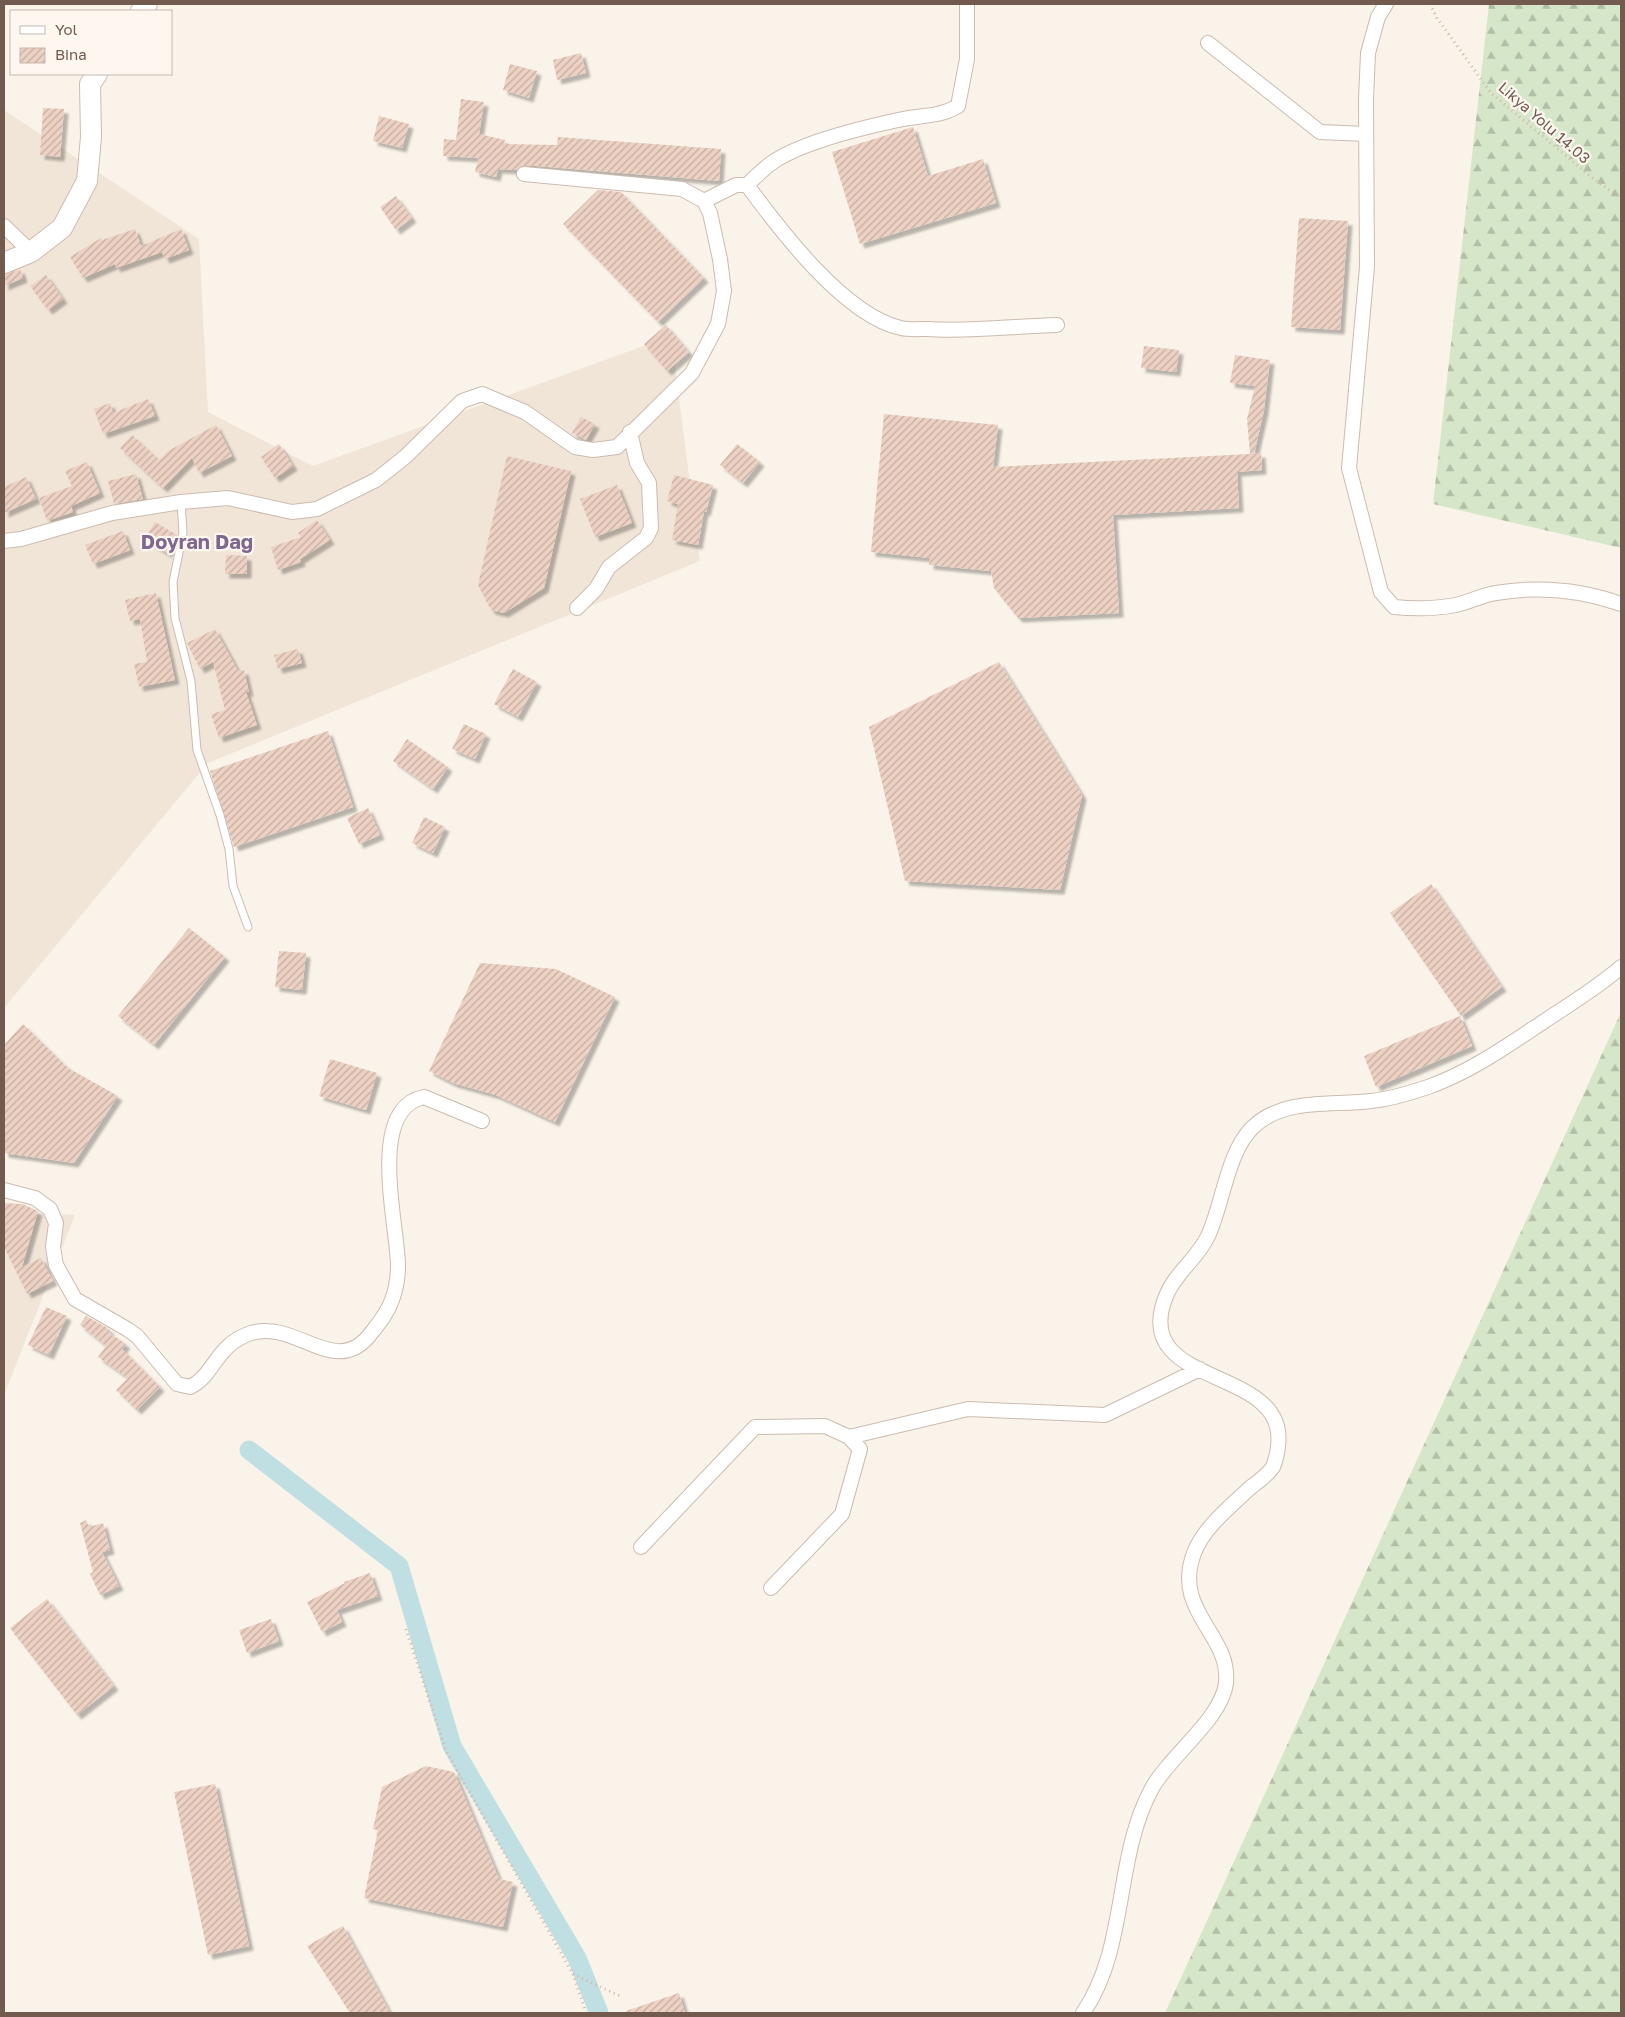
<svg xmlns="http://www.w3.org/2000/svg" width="1625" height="2017" viewBox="0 0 1625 2017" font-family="'Golos Text',sans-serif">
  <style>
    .residential { fill: #f1e5d8 }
    .forest { fill: url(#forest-firs) }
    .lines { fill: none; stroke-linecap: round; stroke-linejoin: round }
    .canal { stroke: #bfdfe2; stroke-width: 19 }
    .building { fill: url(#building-hatch); filter: url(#shadow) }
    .lane-casing { stroke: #ccbbb0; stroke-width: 9 }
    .street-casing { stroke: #ccbbb0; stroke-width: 16 }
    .secondary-casing { stroke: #cebbae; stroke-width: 22 }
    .path { stroke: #d2b5a7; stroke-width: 3; stroke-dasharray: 1 4; stroke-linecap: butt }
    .lane { stroke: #fff; stroke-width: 7 }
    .street { stroke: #fff; stroke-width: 14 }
    .secondary { stroke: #fff; stroke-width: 20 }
    .labels { text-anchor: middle; stroke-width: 4.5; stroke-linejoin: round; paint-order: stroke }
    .street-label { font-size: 15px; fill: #725a4f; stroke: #fdf7ef }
    .district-label { font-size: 20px; font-weight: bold; fill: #7f678e; stroke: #fdf7ef }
  </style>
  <defs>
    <pattern id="forest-firs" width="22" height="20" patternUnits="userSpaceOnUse" patternTransform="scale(1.25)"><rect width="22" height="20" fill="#d6e7c9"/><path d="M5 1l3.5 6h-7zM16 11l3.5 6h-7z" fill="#b2bea6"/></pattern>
    <pattern id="building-hatch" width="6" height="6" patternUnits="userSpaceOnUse" patternTransform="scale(1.25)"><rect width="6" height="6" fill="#edd2c4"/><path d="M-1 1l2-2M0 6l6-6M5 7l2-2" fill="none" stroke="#c4ada2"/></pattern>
    <filter id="shadow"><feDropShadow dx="4.5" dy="4.5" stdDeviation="1" flood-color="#0004"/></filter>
  </defs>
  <rect width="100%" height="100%" fill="#faf3e9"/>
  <!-- residential -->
  <path class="residential" d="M 4,110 L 199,239 L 208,412 L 313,466 L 671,336 L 700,561 L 208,763 L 4,1008 Z
    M 4,1212 L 75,1215 L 4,1395 Z"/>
  <!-- forest -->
  <path class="forest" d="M 1489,4 L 1621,4 L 1621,548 L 1433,504 Z
    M 1621,1012 L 1621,2013 L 1165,2013 Z"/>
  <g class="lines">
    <!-- canal -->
    <path class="canal" d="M 249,1450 L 399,1566 L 452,1746 L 577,1958 L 599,2013"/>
  </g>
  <!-- building -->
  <path class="building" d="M 581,53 L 586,73 L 557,80 L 553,60 Z
    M 510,64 L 537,71 L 529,98 L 503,90 Z
    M 461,99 L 484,102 L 479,134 L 505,140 L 504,144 L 557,145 L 558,137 L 721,149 L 719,181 L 525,165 L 516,170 L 498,169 L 496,177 L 475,172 L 478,158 L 443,156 L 444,139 L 456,140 Z
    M 43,108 L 64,109 L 60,157 L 40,155 Z
    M 379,116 L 409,124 L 402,148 L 373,141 Z
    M 913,127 L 928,176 L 983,159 L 996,203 L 860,244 L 832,152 Z
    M 598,190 L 621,192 L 704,278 L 658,322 L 563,224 Z
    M 396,196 L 412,218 L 396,230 L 380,207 Z
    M 1299,218 L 1348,221 L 1340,330 L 1291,327 Z
    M 135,229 L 141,246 L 181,229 L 189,250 L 165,259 L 162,252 L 116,268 L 115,264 L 83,278 L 70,257 L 101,238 L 102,240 Z
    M 20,269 L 23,278 L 4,286 L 4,275 Z
    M 46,275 L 63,299 L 48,310 L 30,286 Z
    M 666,325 L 689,352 L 667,371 L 644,344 Z
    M 1144,346 L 1179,350 L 1176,372 L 1141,368 Z
    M 1235,355 L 1270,360 L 1264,410 L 1254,454 L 1261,453 L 1262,470 L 1237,472 L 1239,508 L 1113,515 L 1119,613 L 1018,618 L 994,588 L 991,571 L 929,565 L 930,558 L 871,552 L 884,414 L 998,425 L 993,467 L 1250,454 L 1247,419 L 1255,386 L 1230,383 Z
    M 148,399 L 155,416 L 103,434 L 94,409 L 110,403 L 113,413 Z
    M 581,417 L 595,424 L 586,440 L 572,433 Z
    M 216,425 L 232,456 L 199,473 L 192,458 L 163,488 L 120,448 L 132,435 L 159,460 L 168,451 Z
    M 279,444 L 293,466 L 275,478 L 261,457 Z
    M 737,444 L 760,462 L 743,483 L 720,465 Z
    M 507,456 L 571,471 L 544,588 L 504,613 L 491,610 L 478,585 Z
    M 87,462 L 100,493 L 71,506 L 73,512 L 47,521 L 39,498 L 72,486 L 65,471 Z
    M 136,474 L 143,499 L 114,504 L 108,481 Z
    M 674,475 L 713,485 L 706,512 L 704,511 L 698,545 L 672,540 L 678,504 L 667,501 Z
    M 26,477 L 36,499 L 4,513 L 4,487 Z
    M 617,485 L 632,523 L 595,537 L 580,499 Z
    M 317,520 L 330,540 L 300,559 L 301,562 L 278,570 L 271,547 L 301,537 L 298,533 Z
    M 155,522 L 177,535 L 167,553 L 144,539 Z
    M 123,531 L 130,550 L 93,564 L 85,545 Z
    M 226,555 L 247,556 L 247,574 L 225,574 Z
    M 156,593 L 175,680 L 139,687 L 134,664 L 147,662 L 140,619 L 130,621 L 125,600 Z
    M 215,629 L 238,671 L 244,670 L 249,692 L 246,692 L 257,725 L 219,738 L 211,714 L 225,710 L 213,662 L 200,669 L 187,643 Z
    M 298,649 L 302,663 L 278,669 L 274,655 Z
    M 999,662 L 1082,795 L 1060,890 L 905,881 L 869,727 Z
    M 513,669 L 537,682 L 518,717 L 494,704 Z
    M 464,724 L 486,734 L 475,759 L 452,749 Z
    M 328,731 L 353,807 L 234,847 L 210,771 Z
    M 407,739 L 448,767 L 433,789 L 393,761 Z
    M 368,808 L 380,835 L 359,844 L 347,818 Z
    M 424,817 L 445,827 L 433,853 L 412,843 Z
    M 1431,884 L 1502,987 L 1461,1016 L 1390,913 Z
    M 189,928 L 225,957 L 154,1045 L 118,1016 Z
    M 279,951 L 306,953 L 302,990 L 275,987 Z
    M 480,963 L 556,969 L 615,997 L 555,1122 L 496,1095 L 453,1083 L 429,1071 Z
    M 1460,1016 L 1472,1046 L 1376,1087 L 1364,1056 Z
    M 23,1024 L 68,1068 L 118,1096 L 74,1163 L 4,1153 L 4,1045 Z
    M 330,1059 L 377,1073 L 366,1110 L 319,1096 Z
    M 4,1203 L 22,1204 L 38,1211 L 22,1267 L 41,1258 L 53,1281 L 27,1294 L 4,1247 Z
    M 46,1307 L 67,1316 L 49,1355 L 28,1345 Z
    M 86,1316 L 104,1326 L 110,1330 L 108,1332 L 126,1344 L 122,1349 L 160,1387 L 137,1410 L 116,1390 L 128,1378 L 98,1357 L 106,1346 L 80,1325 Z
    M 86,1520 L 89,1527 L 103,1523 L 110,1550 L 102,1552 L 119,1586 L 100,1595 L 90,1574 L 93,1572 L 80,1523 Z
    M 370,1573 L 378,1596 L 337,1610 L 342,1622 L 322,1632 L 307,1602 L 345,1583 L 344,1582 Z
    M 47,1599 L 114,1686 L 77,1715 L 10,1628 Z
    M 271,1619 L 279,1641 L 247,1653 L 239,1630 Z
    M 426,1766 L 454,1772 L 499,1879 L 513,1882 L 503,1927 L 364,1898 L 378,1830 L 373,1829 L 382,1787 Z
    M 215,1784 L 249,1946 L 208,1955 L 174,1792 Z
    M 343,1926 L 390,2013 L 350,2013 L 307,1946 Z
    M 679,1993 L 685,2013 L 627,2013 L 626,2011 Z"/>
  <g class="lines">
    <!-- lane casing -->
    <g class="lane-casing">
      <path id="lane" d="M 181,502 L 183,533 L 173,582 L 175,618 L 191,681 L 197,750 L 220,815 L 229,849 L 233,886 L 248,927"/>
    </g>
    <!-- street casing -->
    <g class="street-casing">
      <path id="street" d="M 1386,4 L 1378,17 L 1368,53 L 1366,100 L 1367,267 L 1349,468 L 1381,592 L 1394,607 C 1415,609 1435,609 1456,605 C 1469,602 1482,595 1496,593 C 1538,586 1582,590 1621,604
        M 1208,43 L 1320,132 L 1366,134
        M 747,185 C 780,230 845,316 901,328 C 909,330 919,329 927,329 C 970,332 1014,326 1057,325
        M 704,201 L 736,185 L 747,185 C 755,177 763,169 773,162 C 804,141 865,127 903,119 C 922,115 940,117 958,106 L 967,59 L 967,4
        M 4,226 L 31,252
        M 4,541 L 21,539 L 112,513 L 181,502 L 228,498 L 292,512 L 317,509 L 376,480 L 405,457 L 462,401 L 482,394 L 525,412 L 575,447 L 593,450 L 617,447 L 692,373 L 718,324 L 724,291 L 720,259 L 710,213 L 704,201 L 682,189 L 524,174
        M 577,608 L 596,589 L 609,567 L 646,538 L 651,528 L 649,483 L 637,463 L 630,432
        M 4,1190 L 35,1198 L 50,1209 L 56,1223 L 53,1247 L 56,1265 L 75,1299 L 127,1329 L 137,1336 L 177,1384 L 190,1387 C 215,1375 215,1345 251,1333 C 296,1319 337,1381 372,1332 C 380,1322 388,1312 392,1300 C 396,1289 398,1278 398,1266 C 398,1226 366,1108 424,1097 L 482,1121
        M 849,1437 L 968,1409 L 1105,1415 L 1200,1369
        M 641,1547 L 755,1427 L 825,1426 L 849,1437 L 860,1449 L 842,1514 L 771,1588
        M 1083,2013 C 1128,1947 1114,1860 1151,1790 C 1168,1757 1222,1719 1226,1683 C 1231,1634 1172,1612 1194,1553 C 1204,1527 1231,1506 1251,1487 C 1258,1482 1268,1474 1273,1467 C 1275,1462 1278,1451 1278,1446 C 1289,1364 1128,1390 1166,1296 C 1175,1273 1198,1258 1208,1236 C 1223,1204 1227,1153 1252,1128 C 1283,1097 1332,1106 1371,1101 C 1391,1099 1410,1093 1428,1087 C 1470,1072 1507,1046 1543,1022 C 1570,1004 1597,988 1621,967"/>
    </g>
    <!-- secondary casing -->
    <g class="secondary-casing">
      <path id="secondary" d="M 141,11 L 147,4
        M 4,263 L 31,252 L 62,228 L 87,181 L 91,137 L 90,84 L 97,74"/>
    </g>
    <!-- path -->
    <path class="path" d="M 1430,4 L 1437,18 L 1491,93 L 1595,180 L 1621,198
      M 406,1629 L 446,1751 L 573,1974 L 586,2013
      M 573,1974 L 620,1996"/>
    <!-- lane -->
    <use href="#lane" class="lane"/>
    <!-- street -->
    <use href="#street" class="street"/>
    <!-- secondary -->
    <use href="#secondary" class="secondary"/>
  </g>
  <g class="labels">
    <!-- street labels -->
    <g class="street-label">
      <text transform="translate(1544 123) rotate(41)" y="5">Likya Yolu 14.03</text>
    </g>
    <!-- district labels -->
    <g class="district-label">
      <text x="197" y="549">Doyran Dağ</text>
    </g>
  </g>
  <!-- border -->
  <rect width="1625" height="2017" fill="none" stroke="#725a4f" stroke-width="10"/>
  <!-- legend -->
  <rect x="10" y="10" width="162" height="65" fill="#fdf7ef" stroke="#c5b8af"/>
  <rect x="20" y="26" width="25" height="8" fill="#ffffff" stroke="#c5b8af"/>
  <text x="55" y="35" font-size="15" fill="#725a4f">Yol</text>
  <rect x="20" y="48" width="25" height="15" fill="url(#building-hatch)" stroke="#c5b8af"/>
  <text x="55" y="60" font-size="15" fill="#725a4f">Bina</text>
</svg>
